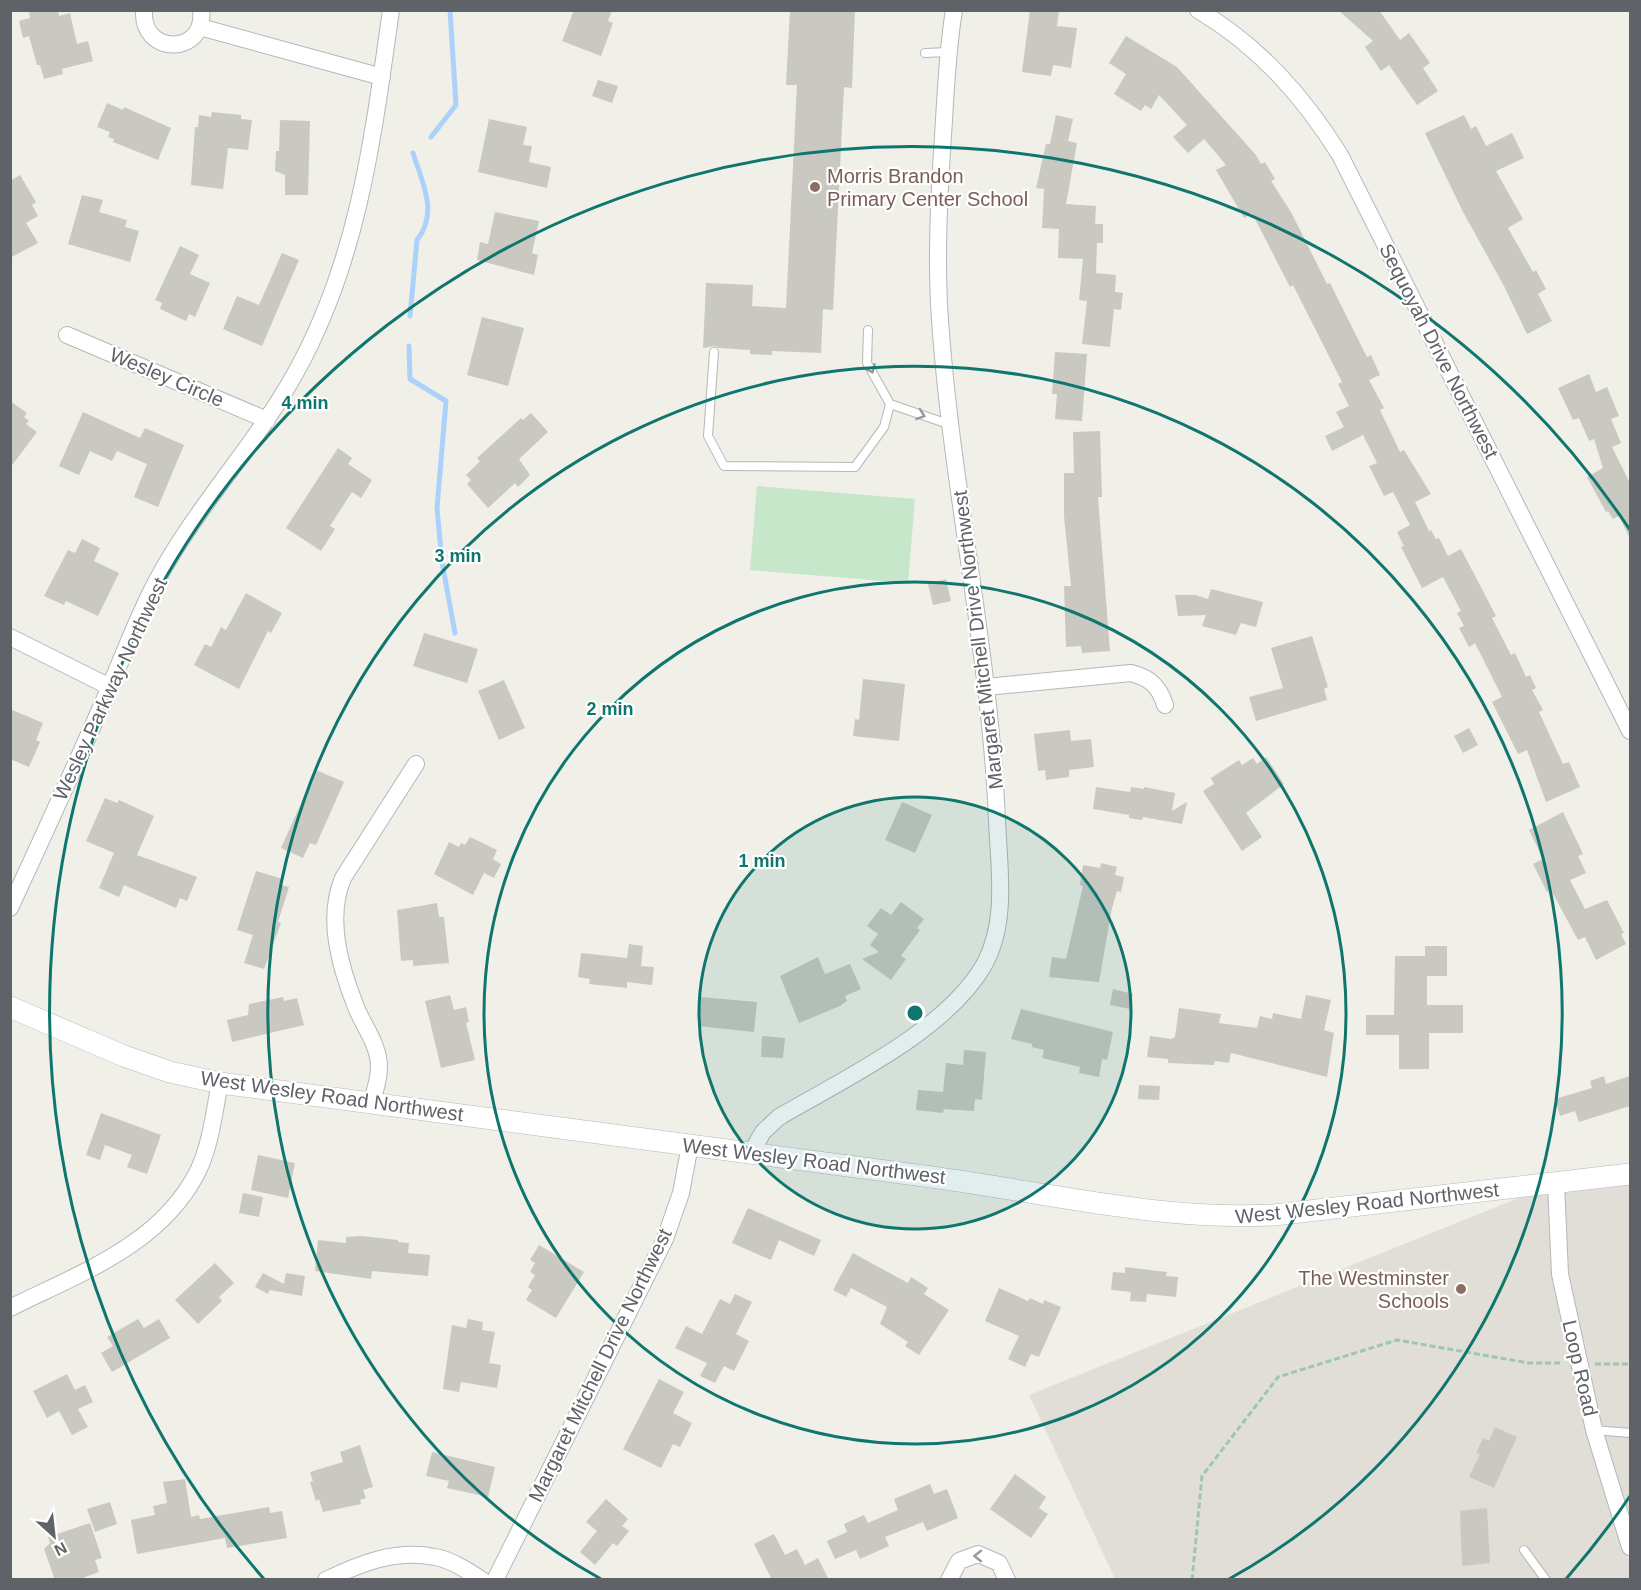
<svg xmlns="http://www.w3.org/2000/svg" width="1641" height="1590" viewBox="0 0 1641 1590" font-family="Arial,sans-serif">
  <style>
    .education { fill: #e0ded6 }
    .green { fill: #c6e7c9 }
    .lines { fill: none; stroke-linecap: round; stroke-linejoin: round }
    .stream { stroke: #acd2fc; stroke-width: 5 }
    .building { fill: #c9c9c2 }
    .service-casing { stroke: #b5b7bb; stroke-width: 10 }
    .minor-casing { stroke: #b5b7bb; stroke-width: 18 }
    .tertiary-casing { stroke: #b5b7bb; stroke-width: 22 }
    .path { stroke: #9fc7ae; stroke-width: 3; stroke-dasharray: 6 3; stroke-linecap: butt }
    .service { stroke: #fff; stroke-width: 8 }
    .minor { stroke: #fff; stroke-width: 16 }
    .tertiary { stroke: #fff; stroke-width: 21 }
    .oneway { stroke: #97999c }
    .ring { fill: none; stroke: #0f766e; stroke-width: 3 }
    .education-dot { fill: #8d6e63; stroke: #fff; stroke-width: 2 }
    .labels { text-anchor: middle; stroke-width: 4.5; stroke-linejoin: round; paint-order: stroke }
    .education-label { font-size: 20px; fill: #785e54; stroke: #fff; text-anchor: start }
    .street-label { font-size: 20px; fill: #5f6267; stroke: #fff }
    .centre { fill: #0f766e; stroke: #fff; stroke-width: 3 }
    .ring-label { font-size: 18px; text-anchor: middle; font-weight: bold; fill: #0f766e; stroke: #fff; stroke-width: 4.5; stroke-linejoin: round; paint-order: stroke }
  </style>
  <rect width="100%" height="100%" fill="#f0efe8"/>
  <!-- education -->
  <path class="education" d="M 1630,1174 L 1630,1579 L 1115,1579 L 1029,1395 L 1556,1183 Z"/>
  <!-- green -->
  <path class="green" d="M 757,486 L 915,499 L 908,583 L 750,570 Z"/>
  <g class="lines">
    <!-- stream -->
    <path class="stream" d="M 431,137 L 456,105 L 450,10
      M 410,316 L 417,240 C 439,213 422,182 413,153
      M 409,346 L 410,379 L 446,401 L 437,508 L 442,562 L 455,633"/>
  </g>
  <!-- building -->
  <path class="building" d="M 29,10 L 58,10 L 59,16 L 70,13 L 77,44 L 88,41 L 93,61 L 62,69 L 63,74 L 44,79 L 40,65 L 37,65 L 29,36 L 23,38 L 19,21 L 30,18 Z
    M 574,10 L 612,10 L 608,21 L 613,23 L 601,56 L 562,41 Z
    M 790,10 L 855,10 L 852,88 L 844,87 L 833,310 L 823,309 L 821,353 L 772,351 L 772,355 L 750,354 L 750,350 L 719,348 L 714,346 L 703,348 L 706,283 L 753,285 L 752,306 L 786,308 L 797,85 L 786,85 Z
    M 1030,10 L 1059,10 L 1057,26 L 1077,28 L 1071,68 L 1053,65 L 1051,76 L 1022,72 Z
    M 1338,10 L 1379,10 L 1400,40 L 1409,33 L 1430,63 L 1423,68 L 1438,91 L 1417,105 L 1389,65 L 1381,71 L 1365,47 L 1373,41 Z
    M 1126,36 L 1177,67 L 1256,155 L 1261,164 L 1265,162 L 1275,179 L 1271,181 L 1291,212 L 1327,284 L 1330,283 L 1367,357 L 1371,355 L 1380,375 L 1369,380 L 1384,408 L 1380,410 L 1400,452 L 1404,450 L 1431,494 L 1415,502 L 1429,531 L 1431,530 L 1436,539 L 1439,538 L 1448,556 L 1461,549 L 1496,616 L 1492,618 L 1511,655 L 1515,653 L 1526,677 L 1530,675 L 1536,688 L 1532,690 L 1543,710 L 1539,712 L 1563,764 L 1569,762 L 1580,787 L 1546,802 L 1527,750 L 1518,754 L 1492,702 L 1502,697 L 1475,643 L 1469,647 L 1459,628 L 1464,626 L 1457,613 L 1461,611 L 1443,577 L 1422,588 L 1401,547 L 1404,546 L 1397,532 L 1410,525 L 1393,492 L 1384,496 L 1369,466 L 1377,463 L 1363,435 L 1332,451 L 1325,436 L 1344,427 L 1336,412 L 1349,406 L 1338,384 L 1342,382 L 1293,285 L 1290,287 L 1252,213 L 1244,218 L 1216,170 L 1226,165 L 1204,139 L 1188,153 L 1173,137 L 1187,125 L 1159,95 L 1151,109 L 1145,105 L 1141,111 L 1114,94 L 1126,74 L 1109,63 Z
    M 598,80 L 618,86 L 612,103 L 592,96 Z
    M 107,103 L 123,110 L 124,107 L 171,128 L 158,160 L 113,142 L 114,139 L 108,137 L 110,132 L 97,127 Z
    M 212,112 L 241,115 L 241,119 L 252,120 L 248,150 L 228,148 L 223,189 L 191,185 L 195,127 L 198,127 L 199,115 L 211,117 Z
    M 1056,115 L 1073,119 L 1068,141 L 1077,143 L 1066,204 L 1096,206 L 1095,224 L 1103,224 L 1103,243 L 1097,243 L 1096,273 L 1116,275 L 1115,292 L 1123,293 L 1121,310 L 1114,309 L 1110,347 L 1082,344 L 1087,301 L 1079,300 L 1083,259 L 1058,258 L 1059,229 L 1042,228 L 1044,189 L 1036,188 L 1046,144 L 1050,144 Z
    M 1464,115 L 1471,129 L 1476,126 L 1486,146 L 1512,133 L 1524,158 L 1496,171 L 1523,219 L 1508,228 L 1533,272 L 1536,270 L 1546,289 L 1538,294 L 1552,321 L 1527,334 L 1504,286 L 1463,212 L 1425,133 Z
    M 489,119 L 527,127 L 523,145 L 532,146 L 529,162 L 551,167 L 547,188 L 478,172 Z
    M 280,120 L 310,121 L 308,195 L 285,195 L 285,175 L 275,171 L 276,151 L 279,151 Z
    M 20,175 L 36,202 L 32,205 L 38,216 L 26,223 L 38,243 L 10,258 L 10,181 Z
    M 82,195 L 103,200 L 99,212 L 127,220 L 125,227 L 139,231 L 130,262 L 68,244 Z
    M 495,212 L 539,221 L 532,253 L 538,255 L 534,275 L 477,260 L 480,242 L 488,244 Z
    M 180,246 L 199,255 L 190,274 L 210,283 L 195,317 L 189,314 L 186,321 L 160,309 L 162,303 L 155,300 Z
    M 282,253 L 299,260 L 262,346 L 223,329 L 237,296 L 259,305 Z
    M 482,317 L 524,328 L 508,386 L 467,375 Z
    M 1055,352 L 1087,354 L 1082,421 L 1055,419 L 1057,394 L 1052,394 Z
    M 1589,374 L 1596,392 L 1607,387 L 1619,416 L 1611,419 L 1621,443 L 1612,447 L 1630,483 L 1630,539 L 1619,516 L 1613,519 L 1608,511 L 1606,512 L 1587,477 L 1603,468 L 1594,439 L 1589,441 L 1579,418 L 1573,420 L 1558,388 Z
    M 10,401 L 27,413 L 24,417 L 29,421 L 26,424 L 37,432 L 10,468 Z
    M 83,412 L 140,438 L 145,428 L 184,445 L 158,507 L 134,497 L 147,464 L 117,451 L 112,461 L 90,451 L 79,475 L 59,466 Z
    M 531,413 L 548,432 L 519,459 L 530,475 L 518,487 L 515,483 L 488,508 L 467,484 L 471,480 L 466,475 L 480,461 L 477,458 L 521,418 L 523,420 Z
    M 1100,431 L 1102,497 L 1098,497 L 1110,651 L 1082,653 L 1081,646 L 1066,647 L 1064,586 L 1071,586 L 1064,516 L 1064,473 L 1074,473 L 1073,432 Z
    M 338,448 L 352,458 L 348,464 L 372,480 L 361,498 L 352,492 L 330,526 L 335,529 L 321,551 L 286,528 Z
    M 82,539 L 100,548 L 94,561 L 119,573 L 98,616 L 66,601 L 64,605 L 44,596 L 68,550 L 75,553 Z
    M 946,579 L 951,601 L 933,605 L 928,584 Z
    M 1211,589 L 1263,602 L 1256,627 L 1241,623 L 1236,635 L 1202,626 L 1206,615 L 1178,616 L 1175,595 L 1195,595 L 1208,599 Z
    M 246,593 L 282,613 L 271,633 L 268,631 L 239,689 L 194,665 L 205,644 L 211,647 L 221,627 L 226,630 Z
    M 424,633 L 478,649 L 467,683 L 413,666 Z
    M 1312,636 L 1328,687 L 1324,689 L 1327,700 L 1256,721 L 1249,697 L 1283,688 L 1271,648 Z
    M 863,679 L 905,684 L 899,741 L 853,736 L 855,719 L 859,720 Z
    M 504,680 L 525,728 L 499,740 L 478,691 Z
    M 10,709 L 43,723 L 36,740 L 40,742 L 29,767 L 10,759 Z
    M 1469,728 L 1478,745 L 1463,753 L 1454,736 Z
    M 1070,730 L 1071,741 L 1091,739 L 1094,767 L 1069,770 L 1069,777 L 1046,780 L 1045,770 L 1038,771 L 1034,734 Z
    M 1266,757 L 1284,784 L 1246,813 L 1262,837 L 1242,851 L 1203,791 L 1214,784 L 1211,778 L 1239,760 L 1242,765 L 1253,758 L 1257,764 Z
    M 316,770 L 344,782 L 316,845 L 310,843 L 303,858 L 281,848 Z
    M 1096,787 L 1130,792 L 1131,787 L 1144,789 L 1144,787 L 1175,793 L 1172,811 L 1187,802 L 1182,824 L 1143,817 L 1142,820 L 1129,818 L 1129,815 L 1093,809 Z
    M 105,798 L 117,803 L 119,800 L 154,816 L 137,855 L 197,877 L 187,901 L 180,898 L 176,908 L 124,885 L 119,897 L 99,888 L 114,853 L 86,841 Z
    M 902,802 L 932,815 L 915,853 L 885,840 Z
    M 1563,812 L 1583,854 L 1578,856 L 1586,873 L 1570,880 L 1585,909 L 1607,900 L 1624,933 L 1621,934 L 1626,944 L 1596,960 L 1585,937 L 1578,940 L 1551,890 L 1547,892 L 1533,864 L 1543,859 L 1529,830 Z
    M 470,837 L 497,850 L 493,859 L 501,864 L 494,878 L 484,873 L 473,895 L 434,874 L 449,842 L 459,847 L 461,843 L 465,845 Z
    M 1101,863 L 1117,867 L 1115,875 L 1124,877 L 1121,892 L 1117,891 L 1112,908 L 1099,982 L 1049,977 L 1052,957 L 1066,959 L 1083,886 L 1080,885 L 1083,865 L 1100,868 Z
    M 256,871 L 283,879 L 281,885 L 289,887 L 278,922 L 281,923 L 264,969 L 244,963 L 253,935 L 237,930 Z
    M 901,902 L 924,919 L 917,928 L 920,930 L 901,956 L 906,959 L 891,980 L 862,959 L 879,952 L 870,945 L 878,934 L 867,926 L 881,908 L 891,915 Z
    M 437,903 L 439,917 L 444,917 L 449,963 L 413,966 L 413,960 L 401,961 L 397,910 Z
    M 629,944 L 643,946 L 641,966 L 654,967 L 652,985 L 627,982 L 627,988 L 589,984 L 590,979 L 578,977 L 581,953 L 627,958 Z
    M 1425,946 L 1447,946 L 1447,976 L 1427,976 L 1427,1005 L 1463,1005 L 1463,1033 L 1429,1033 L 1429,1069 L 1399,1069 L 1399,1035 L 1366,1035 L 1366,1015 L 1394,1015 L 1395,956 L 1425,956 Z
    M 818,957 L 825,974 L 850,964 L 861,989 L 845,996 L 847,1001 L 840,1006 L 799,1023 L 780,976 Z
    M 1113,989 L 1133,994 L 1130,1009 L 1110,1005 Z
    M 450,995 L 454,1010 L 466,1007 L 469,1022 L 466,1023 L 475,1060 L 441,1068 L 425,1001 Z
    M 1306,995 L 1331,1000 L 1324,1030 L 1334,1033 L 1327,1077 L 1231,1053 L 1229,1063 L 1215,1061 L 1214,1065 L 1168,1063 L 1168,1059 L 1147,1057 L 1150,1036 L 1171,1039 L 1175,1037 L 1179,1008 L 1221,1014 L 1219,1023 L 1257,1028 L 1260,1016 L 1272,1019 L 1273,1013 L 1301,1019 Z
    M 283,997 L 284,1001 L 297,998 L 304,1025 L 232,1042 L 227,1020 L 248,1015 L 249,1004 Z
    M 700,997 L 757,1002 L 754,1032 L 698,1026 Z
    M 1021,1009 L 1113,1032 L 1107,1060 L 1102,1059 L 1099,1077 L 1079,1073 L 1080,1067 L 1042,1058 L 1044,1050 L 1032,1047 L 1032,1044 L 1011,1039 Z
    M 762,1036 L 785,1038 L 783,1058 L 761,1057 Z
    M 964,1050 L 986,1052 L 982,1100 L 975,1099 L 974,1111 L 944,1109 L 943,1113 L 916,1110 L 918,1090 L 943,1092 L 946,1063 L 963,1065 Z
    M 1604,1076 L 1606,1084 L 1630,1076 L 1630,1106 L 1579,1122 L 1575,1111 L 1560,1116 L 1555,1099 L 1592,1088 L 1590,1081 Z
    M 1139,1085 L 1160,1086 L 1159,1100 L 1138,1099 Z
    M 101,1113 L 161,1135 L 147,1174 L 127,1167 L 132,1155 L 105,1145 L 100,1160 L 86,1155 Z
    M 258,1155 L 295,1163 L 288,1198 L 251,1190 Z
    M 243,1193 L 263,1197 L 259,1217 L 239,1213 Z
    M 748,1208 L 821,1240 L 814,1256 L 779,1240 L 771,1260 L 732,1243 Z
    M 361,1236 L 398,1240 L 398,1242 L 409,1243 L 408,1253 L 430,1255 L 428,1276 L 372,1271 L 371,1279 L 315,1271 L 318,1240 L 346,1243 L 346,1237 Z
    M 539,1245 L 584,1272 L 556,1318 L 526,1300 L 532,1290 L 528,1287 L 535,1275 L 530,1272 L 535,1263 L 530,1260 Z
    M 853,1253 L 908,1283 L 911,1277 L 928,1288 L 924,1294 L 949,1310 L 919,1355 L 905,1346 L 908,1342 L 880,1324 L 887,1307 L 851,1288 L 846,1297 L 833,1290 Z
    M 215,1263 L 234,1283 L 219,1297 L 222,1301 L 198,1324 L 175,1300 Z
    M 1125,1267 L 1167,1272 L 1166,1276 L 1178,1277 L 1176,1297 L 1147,1294 L 1146,1302 L 1130,1301 L 1131,1292 L 1111,1290 L 1113,1272 L 1125,1273 Z
    M 263,1273 L 284,1284 L 286,1273 L 305,1276 L 302,1296 L 270,1290 L 268,1294 L 255,1287 Z
    M 999,1288 L 1028,1301 L 1030,1298 L 1043,1304 L 1044,1300 L 1061,1307 L 1039,1357 L 1031,1354 L 1025,1367 L 1008,1359 L 1019,1336 L 985,1321 Z
    M 735,1294 L 752,1302 L 736,1334 L 749,1341 L 734,1371 L 724,1366 L 715,1383 L 700,1376 L 707,1363 L 675,1348 L 686,1326 L 702,1334 L 720,1299 L 730,1304 Z
    M 138,1319 L 144,1328 L 159,1319 L 170,1338 L 112,1372 L 101,1353 L 113,1346 L 107,1337 Z
    M 468,1319 L 483,1322 L 482,1330 L 495,1332 L 489,1363 L 501,1365 L 497,1388 L 461,1382 L 459,1392 L 443,1389 L 452,1325 L 466,1328 Z
    M 67,1374 L 75,1390 L 85,1385 L 93,1402 L 78,1409 L 88,1427 L 72,1435 L 59,1411 L 47,1418 L 33,1391 Z
    M 659,1379 L 684,1392 L 673,1413 L 692,1423 L 680,1447 L 673,1444 L 661,1468 L 623,1449 Z
    M 1495,1427 L 1517,1437 L 1494,1488 L 1469,1477 L 1480,1454 L 1476,1453 L 1483,1438 L 1489,1441 Z
    M 360,1445 L 373,1487 L 363,1490 L 366,1498 L 360,1500 L 361,1504 L 323,1512 L 319,1499 L 316,1501 L 310,1482 L 313,1481 L 310,1472 L 343,1462 L 340,1452 Z
    M 432,1452 L 495,1467 L 488,1497 L 447,1488 L 449,1481 L 426,1476 Z
    M 1015,1474 L 1046,1497 L 1039,1508 L 1048,1514 L 1031,1538 L 990,1509 Z
    M 185,1479 L 191,1517 L 199,1515 L 200,1519 L 269,1507 L 270,1513 L 282,1511 L 287,1538 L 227,1548 L 225,1538 L 137,1554 L 131,1520 L 155,1515 L 153,1506 L 167,1503 L 163,1482 Z
    M 930,1484 L 934,1494 L 947,1489 L 958,1518 L 927,1531 L 923,1522 L 885,1537 L 889,1546 L 860,1559 L 856,1550 L 835,1559 L 827,1541 L 847,1532 L 844,1524 L 864,1515 L 868,1523 L 898,1510 L 894,1499 Z
    M 606,1499 L 628,1519 L 622,1526 L 629,1531 L 617,1546 L 613,1543 L 595,1565 L 580,1552 L 597,1531 L 586,1522 Z
    M 110,1502 L 117,1524 L 95,1532 L 87,1509 Z
    M 1487,1508 L 1490,1563 L 1462,1566 L 1460,1511 Z
    M 90,1523 L 102,1558 L 95,1560 L 99,1572 L 77,1580 L 55,1580 L 44,1549 L 50,1543 L 48,1537 Z
    M 774,1534 L 785,1555 L 797,1549 L 805,1565 L 818,1558 L 829,1580 L 772,1580 L 754,1544 Z"/>
  <g class="lines">
    <!-- service casing -->
    <g class="service-casing">
      <path id="service" d="M 925,53 L 949,52
        M 868,330 L 867,363 L 890,404 L 951,425
        M 714,352 L 708,436 L 724,466 L 855,467 L 884,427 L 890,404
        M 1594,1430 L 1630,1433
        M 1524,1550 L 1546,1580"/>
    </g>
    <!-- minor casing -->
    <g class="minor-casing">
      <path id="minor" d="M 144,10 C 141,57 207,55 201,10
        M 1198,10 C 1259,46 1303,96 1340,155 L 1630,731
        M 200,27 L 382,77
        M 67,335 L 267,420
        M 10,637 L 110,687
        M 986,687 L 1131,673 C 1150,678 1159,686 1165,705
        M 10,908 C 41,841 72,773 102,705 C 118,669 132,631 149,596 C 188,515 253,450 296,372 C 359,258 373,137 391,10
        M 371,1103 C 375,1091 379,1080 379,1067 C 379,1045 364,1027 356,1007 C 340,967 326,919 343,878 L 416,764
        M 751,1153 L 763,1132 L 779,1117 C 844,1079 946,1031 984,965 C 1008,922 999,868 997,821 C 990,647 949,477 939,304 C 936,243 940,181 944,120 C 946,83 948,47 954,10
        M 1556,1183 L 1560,1274 L 1594,1430 L 1630,1547
        M 10,1308 C 80,1273 161,1245 198,1171 C 211,1144 214,1112 220,1083
        M 326,1580 C 361,1563 396,1549 435,1557 C 452,1560 468,1571 482,1580
        M 495,1580 L 665,1239 L 681,1193 L 690,1145
        M 949,1580 L 959,1561 L 978,1554 L 999,1563 L 1007,1580"/>
    </g>
    <!-- tertiary casing -->
    <g class="tertiary-casing">
      <path id="tertiary" d="M 10,1007 L 124,1056 L 170,1072 L 220,1083 C 455,1114 689,1145 924,1176 C 1040,1191 1157,1221 1274,1215 L 1630,1174"/>
    </g>
    <!-- path -->
    <path class="path" d="M 1595,1364 L 1630,1364
      M 1192,1580 L 1202,1476 L 1278,1377 L 1397,1340 L 1529,1363 L 1562,1363"/>
    <!-- service -->
    <use href="#service" class="service"/>
    <!-- minor -->
    <use href="#minor" class="minor"/>
    <!-- tertiary -->
    <use href="#tertiary" class="tertiary"/>
  </g>
  <!-- one-way arrows -->
  <defs><path id="oneway-chevron" d="M-2-3.5L2.5 0L-2 3.5" fill="none" stroke-width="1.6" stroke-linecap="round" stroke-linejoin="round" transform="scale(1.5)"/></defs>
  <g class="oneway">
    <use href="#oneway-chevron" transform="translate(871 369) rotate(66)"/>
    <use href="#oneway-chevron" transform="translate(921 415) rotate(19)"/>
    <use href="#oneway-chevron" transform="translate(978 1556) rotate(-179)"/>
  </g>
  <!-- distance rings -->
  <circle cx="915" cy="1013" r="216" fill="#0f766e" fill-opacity=".12"/>
  <g class="ring">
    <circle cx="915" cy="1013" r="216"/>
    <circle cx="915" cy="1013" r="431"/>
    <path d="M601 1579A647 647 0 1 1 1229 1579"/>
    <path d="M1630 1496A863 863 0 0 1 1566 1579M264 1579A863 863 0 1 1 1630 530"/>
  </g>
  <!-- markers -->
  <g class="education-dot">
    <circle cx="815" cy="187" r="6"/>
    <circle cx="1461" cy="1289" r="6"/>
  </g>
  <g class="labels">
    <!-- education labels -->
    <g class="education-label">
      <text x="827" y="183">Morris Brandon<tspan x="827" dy="23">Primary Center School</tspan></text>
      <text x="1449" y="1285" text-anchor="end">The Westminster<tspan x="1449" dy="23">Schools</tspan></text>
    </g>
    <!-- street labels -->
    <g class="street-label">
      <text transform="translate(1439 351) rotate(63)" y="7">Sequoyah Drive Northwest</text>
      <text transform="translate(167 377) rotate(23)" y="7">Wesley Circle</text>
      <text transform="translate(978 640) rotate(-97)" y="7">Margaret Mitchell Drive Northwest</text>
      <text transform="translate(110 689) rotate(-65)" y="7">Wesley Parkway Northwest</text>
      <text transform="translate(332 1096) rotate(8)" y="7">West Wesley Road Northwest</text>
      <text transform="translate(814 1161) rotate(7)" y="7">West Wesley Road Northwest</text>
      <text transform="translate(1367 1203) rotate(-6)" y="7">West Wesley Road Northwest</text>
      <text transform="translate(600 1365) rotate(-64)" y="7">Margaret Mitchell Drive Northwest</text>
      <text transform="translate(1580 1368) rotate(77)" y="7">Loop Road</text>
    </g>
  </g>
  <circle cx="915" cy="1013" r="9" class="centre"/>
  <g class="ring-label">
    <text x="305" y="409">4 min</text>
    <text x="458" y="562">3 min</text>
    <text x="610" y="715">2 min</text>
    <text x="762" y="867">1 min</text>
  </g>
  <!-- border -->
  <rect width="1641" height="1590" fill="none" stroke="#5f6267" stroke-width="24"/>
  <!-- north arrow -->
  <g transform="translate(54 1536) rotate(153)" stroke="#ffffff" stroke-width="4.5" paint-order="stroke">
  <path d="M0-4.5L10 22L0 15L-10 22Z" fill="#5f6267"/>
  <text y="-9" font-size="16" font-weight="bold" text-anchor="middle" fill="#5f6267">N</text>
  </g>
</svg>
